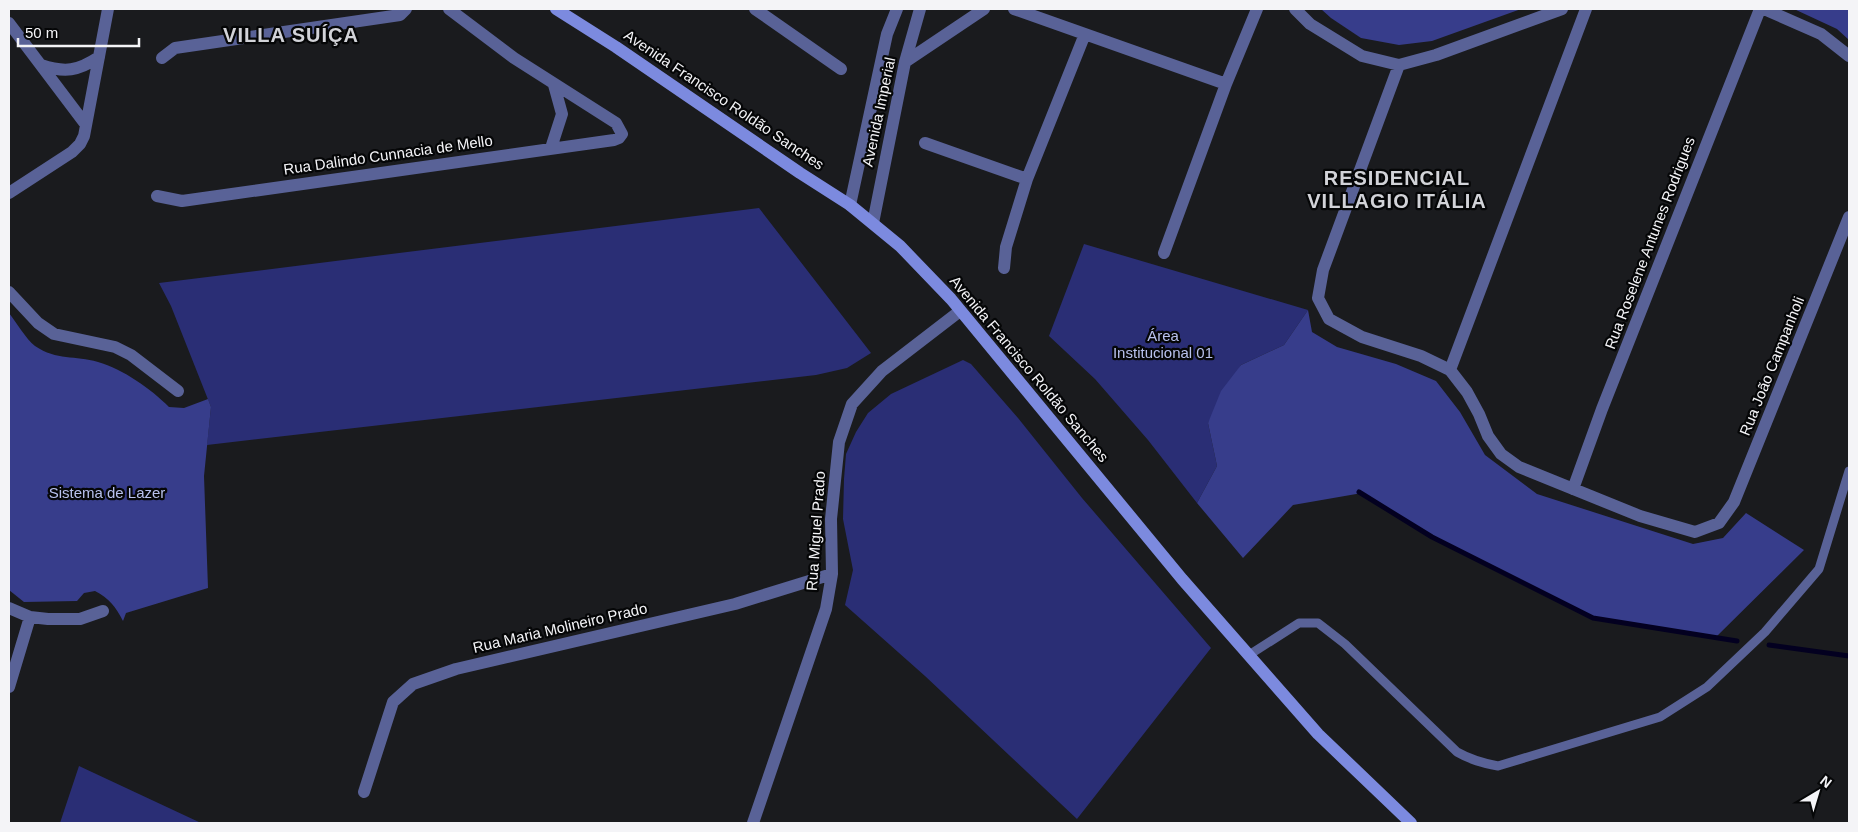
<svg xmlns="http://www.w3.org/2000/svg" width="1858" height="832" viewBox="0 0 1858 832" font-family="Arial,sans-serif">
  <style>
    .green { fill: #2a2e75 }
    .forest { fill: #373d8b }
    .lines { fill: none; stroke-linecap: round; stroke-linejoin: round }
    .stream { stroke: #030020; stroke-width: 5 }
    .lane { stroke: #596297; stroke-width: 9 }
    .street { stroke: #596297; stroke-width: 12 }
    .secondary { stroke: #7c8adf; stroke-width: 12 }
    .labels { text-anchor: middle; stroke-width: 4.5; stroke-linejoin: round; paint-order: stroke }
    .street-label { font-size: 15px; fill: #f4f4f7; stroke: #050607 }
    .park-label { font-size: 15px; fill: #b8c1ed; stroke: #050607 }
    .district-label { font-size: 20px; font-weight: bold; letter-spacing: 1px; fill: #d2d3d8; stroke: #050607 }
  </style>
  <rect width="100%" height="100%" fill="#1a1b1e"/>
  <!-- green -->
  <path class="green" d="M 759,208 L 871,353 L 847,368 L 816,375 L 207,445 L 211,407 L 171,306 L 159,283 Z
    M 1084,244 L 1308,310 L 1284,345 L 1241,365 L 1208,423 L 1217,466 L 1197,503 L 1148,440 L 1095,379 L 1049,336 Z
    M 963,360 L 971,364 L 1018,418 L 1082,498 L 1211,648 L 1077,819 L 925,676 L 845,605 L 853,570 L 843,519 L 844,479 L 846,454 L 856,432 L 868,413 L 891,394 Z
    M 79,766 L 201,823 L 60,823 Z"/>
  <!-- forest -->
  <path class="forest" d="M 1321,9 L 1521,9 L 1432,41 L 1399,45 L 1361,38 L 1331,18 Z
    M 1794,9 L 1849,9 L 1849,40 L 1837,29 Z
    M 1308,310 L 1312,332 L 1337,347 L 1396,364 L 1436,381 L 1460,412 L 1485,455 L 1537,494 L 1693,544 L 1723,538 L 1746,513 L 1804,550 L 1715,638 L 1593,618 L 1432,537 L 1362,493 L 1293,505 L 1243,558 L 1197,503 L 1217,466 L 1208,423 L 1221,391 L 1241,365 L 1284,345 Z
    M 9,313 C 16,322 26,339 35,346 C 57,361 75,355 98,362 C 123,369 151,389 169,407 L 184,408 L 208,399 L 211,407 L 204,476 L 208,588 L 126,613 L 123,621 C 116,607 109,598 95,591 L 84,593 L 77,601 L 24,602 L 9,590 Z"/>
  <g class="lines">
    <!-- stream -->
    <path class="stream" d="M 1359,492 L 1432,537 L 1593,618 L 1737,641
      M 1769,645 L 1849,656"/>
    <!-- lane -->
    <path class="lane" d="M 1249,655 L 1299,623 L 1318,623 L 1345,644 L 1457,752 C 1471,760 1482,763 1498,766 L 1660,717 L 1707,687 L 1765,632 L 1819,569 L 1849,471"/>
    <!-- street -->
    <path class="street" d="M 755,9 L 841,69
      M 1014,9 L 1226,84
      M 1295,9 L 1310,24 L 1362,56 L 1399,65 L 1436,55 L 1562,9
      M 1764,9 L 1821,34 L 1849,56
      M 9,23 L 86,125
      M 162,58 L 175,48 L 400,15 L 406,9
      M 905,62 L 984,9
      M 41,65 C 65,73 78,71 99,57
      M 1399,65 L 1323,270 L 1318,298 L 1329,319 L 1362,337 L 1421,356 L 1450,370 L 1467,392 L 1479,414 L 1488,436 L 1501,454 L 1519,467 L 1640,516 L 1695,532 L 1719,523 L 1734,502 L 1849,217
      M 925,143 L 1027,179
      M 551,148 L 562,114 L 554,85
      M 9,193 L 72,152 L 80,144 L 84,136 L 108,9
      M 157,196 L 182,201 L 614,140 L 619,138 L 622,134 L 616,123 L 514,58 L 449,9
      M 850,205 L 887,34 L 897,9
      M 873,223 L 905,62 L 920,9
      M 1164,253 L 1226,84 L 1257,9
      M 1004,268 L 1006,247 L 1027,179 L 1085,34
      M 9,292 L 38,323 L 54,334 L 115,347 L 131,355 L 178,391
      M 1450,370 L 1586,9
      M 1573,489 L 1602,409 L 1760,9
      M 9,608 L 30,617 L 48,619 L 80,619 L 103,611
      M 9,687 L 30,617
      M 364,792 L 393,702 L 413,684 L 456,669 L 735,604 L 832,574
      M 753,823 L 826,609 L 832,574 L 831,519 L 839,442 L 852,404 L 882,371 L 960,311"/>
    <!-- secondary -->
    <path class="secondary" d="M 556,9 L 616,47 L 800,173 L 850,205 L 900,246 L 951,299 L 1182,579 L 1318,734 L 1411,823"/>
  </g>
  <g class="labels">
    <!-- street labels -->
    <g class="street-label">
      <text transform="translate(724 100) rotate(34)" y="5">Avenida Francisco Roldão Sanches</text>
      <text transform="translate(879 112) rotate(-78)" y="5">Avenida Imperial</text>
      <text transform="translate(388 155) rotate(-8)" y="5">Rua Dalindo Cunnacia de Mello</text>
      <text transform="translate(1650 243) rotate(-69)" y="5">Rua Roselene Antunes Rodrigues</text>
      <text transform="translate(1772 366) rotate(-68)" y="5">Rua João Campanholi</text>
      <text transform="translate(1029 369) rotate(50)" y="5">Avenida Francisco Roldão Sanches</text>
      <text transform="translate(816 531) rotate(-86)" y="5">Rua Miguel Prado</text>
      <text transform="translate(560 628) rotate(-13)" y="5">Rua Maria Molineiro Prado</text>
    </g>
    <!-- park labels -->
    <g class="park-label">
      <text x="1163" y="341">Área<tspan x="1163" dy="17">Institucional 01</tspan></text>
      <text x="107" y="498">Sistema de Lazer</text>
    </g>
    <!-- district labels -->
    <g class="district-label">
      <text x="291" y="42">VILLA SUÍÇA</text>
      <text x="1397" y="185">RESIDENCIAL<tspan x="1397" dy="23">VILLAGIO ITÁLIA</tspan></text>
    </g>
  </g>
  <!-- border -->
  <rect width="1858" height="832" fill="none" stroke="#f4f4f7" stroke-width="20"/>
  <!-- north arrow -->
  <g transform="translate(1818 792) rotate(38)" stroke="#050607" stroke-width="4" paint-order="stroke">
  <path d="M0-4L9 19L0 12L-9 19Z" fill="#f4f4f7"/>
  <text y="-8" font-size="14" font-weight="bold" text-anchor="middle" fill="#f4f4f7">N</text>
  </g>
  <!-- scale -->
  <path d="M18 38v8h121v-8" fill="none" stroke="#f4f4f7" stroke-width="2.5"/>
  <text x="25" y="38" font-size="15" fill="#f4f4f7" stroke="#050607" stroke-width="4" paint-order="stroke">50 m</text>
</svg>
